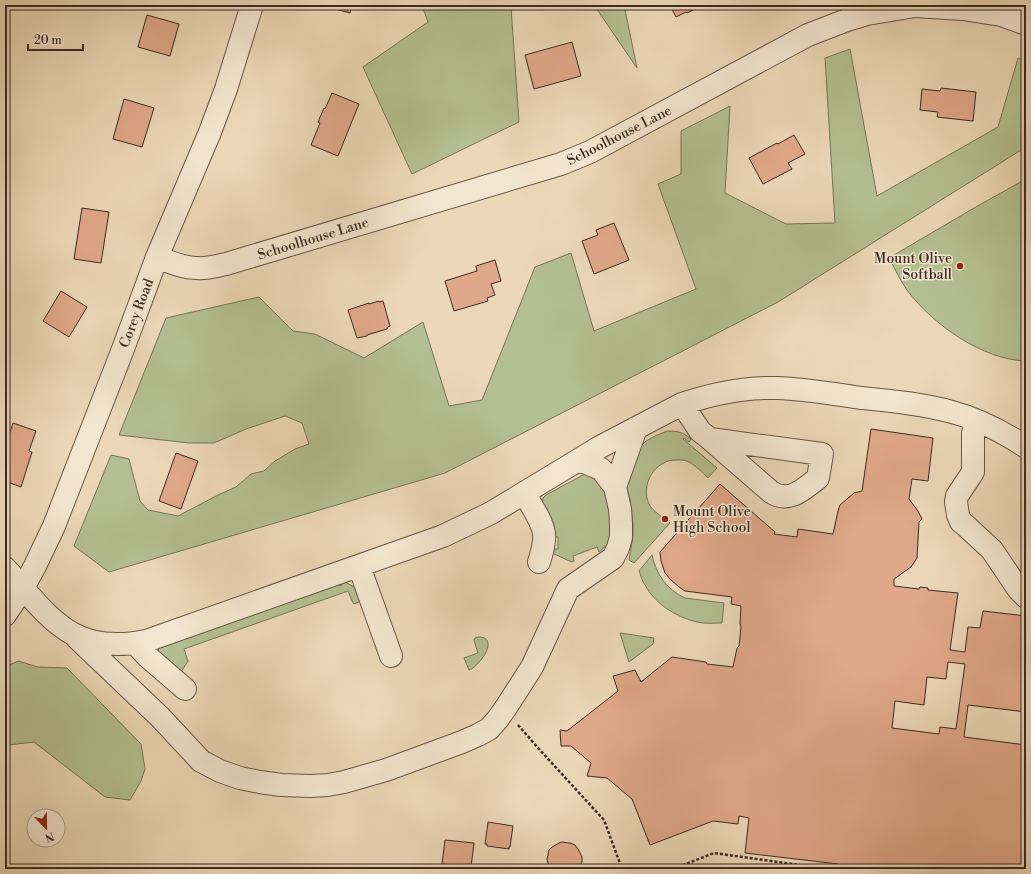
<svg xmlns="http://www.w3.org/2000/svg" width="1031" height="874" viewBox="0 0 1031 874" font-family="'Libre Bodoni',serif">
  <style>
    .green { fill: #b4bf91; stroke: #78745a }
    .building { fill: #e0a88a; stroke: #3b2a22; fill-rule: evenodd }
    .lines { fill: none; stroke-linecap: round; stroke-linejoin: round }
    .minor-casing { stroke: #675647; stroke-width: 24 }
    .path { stroke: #3b2a22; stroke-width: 2.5; stroke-dasharray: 3 2; stroke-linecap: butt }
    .minor { stroke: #f3e6d0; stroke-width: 22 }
    .poi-dot { fill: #8f2418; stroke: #f3e6d0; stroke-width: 1.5 }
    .labels { text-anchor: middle; stroke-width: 3; stroke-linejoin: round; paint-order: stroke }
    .street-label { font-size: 14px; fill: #3b2a22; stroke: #f3e6d0 }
    .poi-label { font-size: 14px; fill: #3b2a22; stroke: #f3e6d0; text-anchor: end }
  </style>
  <rect width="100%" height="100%" fill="#ecd8b7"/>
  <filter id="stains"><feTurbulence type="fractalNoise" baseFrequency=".005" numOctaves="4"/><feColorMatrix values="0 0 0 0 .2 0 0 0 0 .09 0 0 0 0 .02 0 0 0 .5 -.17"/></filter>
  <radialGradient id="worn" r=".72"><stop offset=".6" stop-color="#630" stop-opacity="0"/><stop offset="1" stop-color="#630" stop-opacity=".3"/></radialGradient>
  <!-- green -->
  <path class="green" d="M 422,5 L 511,5 L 511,7 L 519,122 L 412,174 L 363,67 L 428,22 Z
    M 594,5 L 624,5 L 637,68 Z
    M 850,49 L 877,196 L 998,127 L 1018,58 L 1026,62 L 1026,147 L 778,302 L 445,473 L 109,572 L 74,546 L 111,455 L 129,459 L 140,501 L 148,510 L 178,516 L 218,495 L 236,487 L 251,474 L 264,471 L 275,461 L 295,449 L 309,444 L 302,423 L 285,416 L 246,429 L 214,443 L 189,443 L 119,435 L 166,318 L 259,297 L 293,331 L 315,334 L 364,358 L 423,322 L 449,406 L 482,400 L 535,267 L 571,253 L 594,331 L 696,289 L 658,184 L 681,174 L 681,131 L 730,106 L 725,193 L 786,224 L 835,223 L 825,58 Z
    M 1026,179 L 1026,361 C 983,360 932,324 907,290 C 900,280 895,269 889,258 L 974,208 Z
    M 667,431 C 678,431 683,432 691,439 L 689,442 L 684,438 L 683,439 L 717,468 L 708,478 C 703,473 695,465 689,462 C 686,460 681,460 677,460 C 655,459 640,485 649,504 C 652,511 664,518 670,523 L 634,563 L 629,560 L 633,536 L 633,524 L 630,500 L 627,489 L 627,481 L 640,447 L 646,441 L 655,436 Z
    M 586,474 L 599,476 L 608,500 L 612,528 L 609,543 L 599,552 L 597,547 L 573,556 L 574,561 L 572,562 L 554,554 L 553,549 L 558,549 L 558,537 L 553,537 L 551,520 L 542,502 L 543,498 L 546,495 L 583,475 Z
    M 652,555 C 656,574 667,590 685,598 L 724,603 L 722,623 C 714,623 705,624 697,622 C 676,617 655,604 645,585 C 642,581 641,576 639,571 Z
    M 345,582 L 354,587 L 360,600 L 359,602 L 354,604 L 353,603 L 348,591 L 184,649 L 188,661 L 181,672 L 158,651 L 159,648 L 162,647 L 338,585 L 339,586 L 342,585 L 341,583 Z
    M 620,633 L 654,638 L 653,644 L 629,662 Z
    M 478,637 C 501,637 479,667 469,670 L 464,658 L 478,653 L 474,640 L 475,638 Z
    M 18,661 L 38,667 L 67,668 L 141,744 L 145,769 L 141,781 L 130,800 L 105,797 L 34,742 L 9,745 L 5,748 L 5,667 Z"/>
  <!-- building -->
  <path class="building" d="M 321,5 L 352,5 L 350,13 Z
    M 670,5 L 701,5 L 696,7 L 697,8 L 687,13 L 686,12 L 676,17 Z
    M 147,15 L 179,24 L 170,56 L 138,47 Z
    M 572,42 L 581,76 L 534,89 L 525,55 Z
    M 941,88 L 976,92 L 973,121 L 937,117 L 938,112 L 920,110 L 922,89 L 940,91 Z
    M 332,93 L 359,104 L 338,156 L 311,145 L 320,123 L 318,122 L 324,108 L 325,109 Z
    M 124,99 L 154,108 L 142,147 L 113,139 Z
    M 794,135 L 805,154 L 788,163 L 792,169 L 763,184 L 749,158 L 777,143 L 778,144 Z
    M 82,208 L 109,212 L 101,263 L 74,259 Z
    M 614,223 L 629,260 L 594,274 L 582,241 L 598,235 L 596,230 Z
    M 495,260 L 501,281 L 491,284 L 495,295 L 487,298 L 488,301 L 454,311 L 445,281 L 477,271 L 476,266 Z
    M 61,291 L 87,307 L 69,337 L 43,321 Z
    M 379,301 L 379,302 L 383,301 L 390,326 L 388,327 L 387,329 L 367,335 L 367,336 L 357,338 L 348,310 L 369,303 L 369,304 Z
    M 13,423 L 36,431 L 29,451 L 32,452 L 21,487 L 5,481 L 5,447 Z
    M 871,429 L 933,438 L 928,481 L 912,479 L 909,499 L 918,511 L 922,519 L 919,522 L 917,558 L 911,567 L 894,579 L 894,586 L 919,589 L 920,587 L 928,588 L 928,590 L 958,593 L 950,650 L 965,652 L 968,627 L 980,628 L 983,611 L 1026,616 L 1026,712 L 968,705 L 964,737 L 1026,745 L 1026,869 L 853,869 L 838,867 L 838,864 L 745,853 L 749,818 L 739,816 L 738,824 L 713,821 L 650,845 L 632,799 L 607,778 L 587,776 L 591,763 L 571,746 L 561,746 L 560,730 L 567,731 L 618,691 L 613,676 L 635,670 L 641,682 L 672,657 L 706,662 L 707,664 L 733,667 L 737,648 L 739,646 L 741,627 L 740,623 L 741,606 L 731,604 L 732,597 L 685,591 L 679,587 L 671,580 L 665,573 L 661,561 L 660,552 L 720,484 L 775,532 L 774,534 L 797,537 L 798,529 L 833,534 L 838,511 L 840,505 L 854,493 L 862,491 ZM 948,662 L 965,664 L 956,729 L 940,727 L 939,734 L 892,728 L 895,701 L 924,705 L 927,677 L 946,679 Z
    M 176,453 L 198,461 L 181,509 L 159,501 Z
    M 488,822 L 513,826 L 510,847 L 509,847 L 509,849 L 487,846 L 487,844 L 485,844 Z
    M 445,840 L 474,843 L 471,867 L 442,864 Z
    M 561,842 L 570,843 L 575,845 L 578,849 L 582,857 L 582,862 L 579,869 L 549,868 L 547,859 L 549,850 L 552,847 Z"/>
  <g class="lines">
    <!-- minor casing -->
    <g class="minor-casing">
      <path id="minor" d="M 157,257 C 170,262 183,268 197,268 C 207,269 216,266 226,264 L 561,164 L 590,152 L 808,35 L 847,20 L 867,14 L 915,6 L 963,9 L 1001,15 L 1026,24
        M 682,404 L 700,431 L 710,439 L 771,492 C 789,504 804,489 818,478 L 822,454 L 710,439
        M 977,421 L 973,433 L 973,472 L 957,496 L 956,502 L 958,515 L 961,522 L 965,525 L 992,550 L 1019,590 L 1026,597
        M 615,487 L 636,428
        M 524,493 C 530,503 543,522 544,534 C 545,543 542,553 539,562
        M 359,566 L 391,656
        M 5,568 C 50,617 71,656 146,641 L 443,536 L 491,513 L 600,447 L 682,404 C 712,394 745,387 777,388 C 806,389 834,394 862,398 C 892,401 923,404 952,412 C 979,419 1003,432 1026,447
        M 5,615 L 23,588 L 35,566 L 54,526 L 123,349 L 157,257 L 210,132 L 226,89 L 252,5
        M 77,638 L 160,717 L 201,761 L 220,771 L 240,778 L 260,782 L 281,785 L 310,786 L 328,785 L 344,782 L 386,770 L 462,742 L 478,735 L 489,729 L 497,720 L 505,709 L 532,667 L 568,589 L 613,558 L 618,548 L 621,537 L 621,523 L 620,509 L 615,487 L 601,469 L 579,460
        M 135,643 L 148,657 L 185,689"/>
    </g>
    <!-- path -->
    <path class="path" d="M 518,725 L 539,749 L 604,820 L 622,869
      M 673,869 L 714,853 L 828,869"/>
    <!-- minor -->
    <use href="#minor" class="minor"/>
  </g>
  <!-- markers -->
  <g class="poi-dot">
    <circle cx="960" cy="266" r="4"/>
    <circle cx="665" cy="519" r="4"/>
  </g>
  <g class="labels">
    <!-- street labels -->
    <g class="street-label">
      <text transform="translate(619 135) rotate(-27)" y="5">Schoolhouse Lane</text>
      <text transform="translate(313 238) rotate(-17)" y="5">Schoolhouse Lane</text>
      <text transform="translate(136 313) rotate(-69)" y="5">Corey Road</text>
    </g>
    <!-- poi labels -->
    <g class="poi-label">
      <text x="952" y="263">Mount Olive<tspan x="952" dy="16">Softball</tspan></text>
      <text x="673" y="516" text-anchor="start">Mount Olive<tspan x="673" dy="16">High School</tspan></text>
    </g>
  </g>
  <!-- margin -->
  <rect width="1031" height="874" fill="none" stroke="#ecd8b7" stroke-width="20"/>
  <rect x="6" y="6" width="1019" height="862" fill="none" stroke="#3b2a22" stroke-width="2"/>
  <rect x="10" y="10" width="1011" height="854" fill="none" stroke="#3b2a22"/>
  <!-- north arrow -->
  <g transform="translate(46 828) rotate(158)"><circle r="19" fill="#f3e6d0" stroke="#a99b8a"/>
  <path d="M0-3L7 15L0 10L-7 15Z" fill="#8f2418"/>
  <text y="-6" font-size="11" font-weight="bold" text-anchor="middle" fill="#3b2a22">N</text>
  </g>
  <!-- scale -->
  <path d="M28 44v6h55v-6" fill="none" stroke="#3b2a22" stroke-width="2"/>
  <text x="34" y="44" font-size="12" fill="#3b2a22" stroke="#f3e6d0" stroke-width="3" paint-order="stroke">20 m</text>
  <rect width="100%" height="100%" filter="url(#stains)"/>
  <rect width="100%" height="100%" fill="url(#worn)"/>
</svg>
